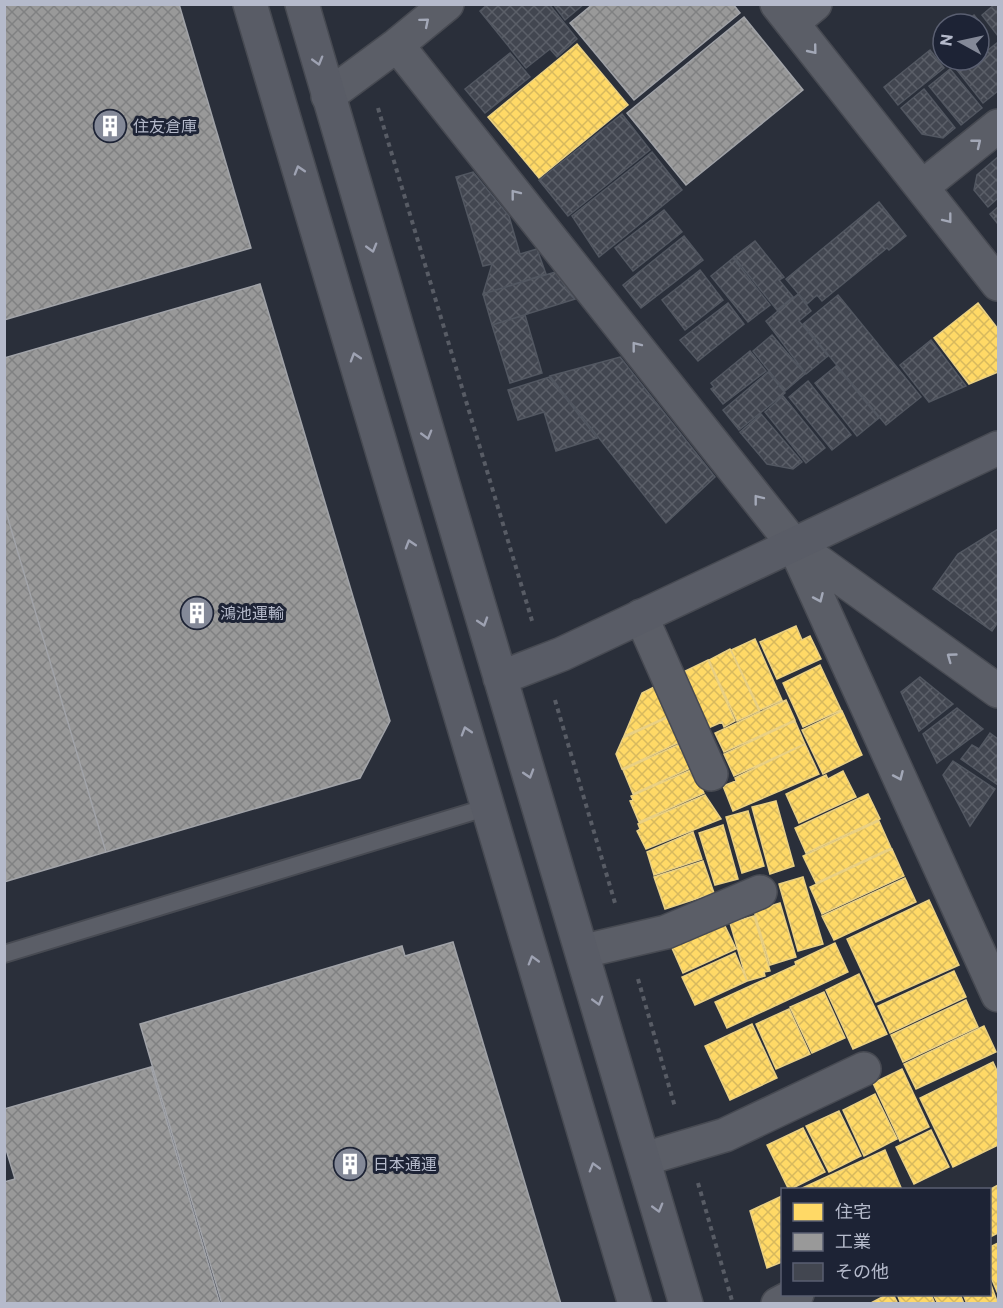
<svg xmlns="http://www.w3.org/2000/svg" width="1003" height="1308" viewBox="0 0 1003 1308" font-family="Commissioner,'Noto Sans JP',sans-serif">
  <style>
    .homes { fill: url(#homes-cross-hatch); stroke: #e9d084; stroke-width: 1.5 }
    .industry { fill: url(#industry-cross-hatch); stroke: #a1a3a8; stroke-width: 1.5 }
    .building { fill: url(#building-cross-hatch); stroke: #525761; stroke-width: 1.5 }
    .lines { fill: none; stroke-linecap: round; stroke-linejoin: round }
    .lane-casing { stroke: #474a52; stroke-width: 20 }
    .street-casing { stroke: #474a52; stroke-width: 36 }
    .secondary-casing { stroke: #474a52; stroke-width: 36 }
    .path { stroke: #585c65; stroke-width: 4; stroke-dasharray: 4.5 4.5; stroke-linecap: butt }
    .lane { stroke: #5b5e67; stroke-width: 16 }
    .street { stroke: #5b5e67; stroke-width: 33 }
    .secondary { stroke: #595c66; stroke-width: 33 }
    .oneway { stroke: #a3a8b7 }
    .oneway2 { stroke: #9ea2b2 }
    .labels { text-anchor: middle; stroke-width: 6; stroke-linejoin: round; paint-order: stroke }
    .poi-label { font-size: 16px; fill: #b5bacb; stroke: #1d2335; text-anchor: start }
  </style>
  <defs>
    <pattern id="homes-cross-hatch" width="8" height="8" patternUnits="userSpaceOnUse" patternTransform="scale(1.5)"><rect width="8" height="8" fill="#ffd966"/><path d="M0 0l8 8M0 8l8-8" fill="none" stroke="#d7b95e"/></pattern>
    <pattern id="industry-cross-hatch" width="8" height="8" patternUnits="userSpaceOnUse" patternTransform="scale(1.5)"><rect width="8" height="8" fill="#999"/><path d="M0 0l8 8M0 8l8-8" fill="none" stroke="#808182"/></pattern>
    <pattern id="building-cross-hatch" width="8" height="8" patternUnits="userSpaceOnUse" patternTransform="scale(1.5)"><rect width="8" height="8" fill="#424650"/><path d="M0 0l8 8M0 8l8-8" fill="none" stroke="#5b5f68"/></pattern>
  </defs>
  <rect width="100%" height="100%" fill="#2a2f3a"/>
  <!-- homes -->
  <path class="homes" d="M 577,44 L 628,105 L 539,178 L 488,117 Z
    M 978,303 L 998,329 L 998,372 L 969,384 L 934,338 Z
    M 796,626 L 802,640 L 810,636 L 821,659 L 777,679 L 760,642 Z
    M 755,639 L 782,700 L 760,710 L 731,650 Z
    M 730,649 L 759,711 L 737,721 L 709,660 Z
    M 708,660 L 735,721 L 724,727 L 722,722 L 706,729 L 681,673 Z
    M 820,665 L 841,710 L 803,727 L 783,683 Z
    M 656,686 L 669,716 L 624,736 L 642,693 Z
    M 786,700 L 795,720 L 724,752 L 715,733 Z
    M 842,711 L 862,755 L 823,774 L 802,730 Z
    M 669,717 L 680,742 L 622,769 L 616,754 L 623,738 Z
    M 795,721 L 805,744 L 734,776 L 724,754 Z
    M 682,743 L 693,767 L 633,794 L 623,770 Z
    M 805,744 L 819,774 L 733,811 L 723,786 L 736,781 L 735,778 Z
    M 693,769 L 704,793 L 639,822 L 630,801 L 633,800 L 631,796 Z
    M 843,771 L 856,797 L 799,823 L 786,794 L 826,775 L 828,779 Z
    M 868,794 L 880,819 L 806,853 L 795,828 Z
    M 705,795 L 721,819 L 646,849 L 637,831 L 640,829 L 638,824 Z
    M 776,801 L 794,866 L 770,874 L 752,807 Z
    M 748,811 L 764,866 L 742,873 L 726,817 Z
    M 879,821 L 891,848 L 816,883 L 803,856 Z
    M 723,825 L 738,879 L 715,885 L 699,833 Z
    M 693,832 L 702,859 L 654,875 L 647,852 Z
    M 892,849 L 904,876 L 822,914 L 810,887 Z
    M 703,861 L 714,893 L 665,909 L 654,877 Z
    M 803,877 L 823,944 L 798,951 L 779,884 Z
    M 905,878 L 916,902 L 834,940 L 822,916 Z
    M 929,900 L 959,965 L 876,1002 L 847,939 Z
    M 780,903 L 796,957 L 770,965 L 754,911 Z
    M 754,916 L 770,971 L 764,972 L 765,976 L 747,981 L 730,923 Z
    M 724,924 L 736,949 L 683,973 L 672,948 Z
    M 835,943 L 848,972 L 727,1028 L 715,1002 L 796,965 L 795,962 Z
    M 735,953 L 747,981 L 695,1005 L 682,977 Z
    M 954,971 L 966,997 L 890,1033 L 878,1006 Z
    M 859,974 L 887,1034 L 853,1049 L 826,990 Z
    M 824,992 L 845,1038 L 812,1053 L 790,1007 Z
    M 966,1000 L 978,1027 L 903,1062 L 891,1035 Z
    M 789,1009 L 810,1054 L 776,1069 L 756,1024 Z
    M 752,1024 L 777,1078 L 730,1100 L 705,1046 Z
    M 984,1026 L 996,1052 L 916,1089 L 904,1064 Z
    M 993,1062 L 998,1073 L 998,1145 L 953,1167 L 920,1098 Z
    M 902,1069 L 929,1127 L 900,1141 L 873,1083 Z
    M 875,1094 L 897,1139 L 864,1156 L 843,1110 Z
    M 839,1111 L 861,1156 L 829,1172 L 806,1126 Z
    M 803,1128 L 825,1172 L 789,1190 L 767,1145 Z
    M 931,1130 L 949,1167 L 914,1184 L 896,1147 Z
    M 885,1150 L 902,1190 L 798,1190 Z
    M 998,1185 L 998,1233 L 990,1237 L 989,1190 Z
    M 782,1196 L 782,1262 L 767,1268 L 750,1211 Z
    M 998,1243 L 998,1294 L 990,1275 L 990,1247 Z
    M 990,1282 L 998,1304 L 967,1304 L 963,1294 L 990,1294 Z
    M 888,1294 L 893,1294 L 898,1304 L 869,1304 Z
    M 897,1294 L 931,1294 L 935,1304 L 901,1304 Z
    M 933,1294 L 960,1294 L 964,1304 L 938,1304 Z"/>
  <!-- industry -->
  <path class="industry" d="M 4,4 L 179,4 L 251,248 L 4,320 Z
    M 593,4 L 733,4 L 740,13 L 634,100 L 570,23 Z
    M 744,17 L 803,90 L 686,185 L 627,113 Z
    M 260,284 L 390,721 L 360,778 L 106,852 L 4,505 L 4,358 Z
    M 4,505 L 106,852 L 4,882 Z
    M 453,942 L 561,1304 L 222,1304 L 140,1024 L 402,946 L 405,956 Z
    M 151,1067 L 220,1304 L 4,1304 L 4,1182 L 15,1179 L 4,1143 L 4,1109 Z"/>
  <!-- building -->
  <path class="building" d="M 488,4 L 549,4 L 577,39 L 557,57 L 550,49 L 526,68 L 480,11 Z
    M 553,4 L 584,4 L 565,20 Z
    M 995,4 L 998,4 L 998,36 L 982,15 Z
    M 974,15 L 985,29 L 979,35 L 979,24 L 963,24 Z
    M 979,39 L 988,50 L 997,43 L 998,45 L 998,91 L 983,103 L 949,60 L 979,60 Z
    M 943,41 L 943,53 L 937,46 Z
    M 930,50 L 944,68 L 898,105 L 884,87 Z
    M 510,53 L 530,77 L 485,113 L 465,89 Z
    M 950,69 L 982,108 L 961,125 L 929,86 Z
    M 924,89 L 955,128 L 943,138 L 922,134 L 901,108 Z
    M 622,114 L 650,150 L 568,216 L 539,180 Z
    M 652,152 L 682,190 L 599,257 L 572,216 Z
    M 998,157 L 998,198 L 988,207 L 974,190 L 977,175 Z
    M 473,172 L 509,216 L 520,254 L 537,249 L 546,274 L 483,294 L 492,264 L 483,266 L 456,177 Z
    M 879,202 L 906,236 L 889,250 L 887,248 L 822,301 L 817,295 L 807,304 L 786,279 Z
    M 998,207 L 998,224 L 990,214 Z
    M 664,210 L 682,232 L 633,271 L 615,248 Z
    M 684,236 L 703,260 L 641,308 L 623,285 Z
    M 755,241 L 784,277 L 779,280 L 793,297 L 777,310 L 734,257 Z
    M 733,258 L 770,305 L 748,322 L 711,276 Z
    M 700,270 L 723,300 L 685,330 L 662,300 Z
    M 555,272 L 575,299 L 492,325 L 483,294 Z
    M 798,294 L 811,311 L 799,321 L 828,356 L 806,374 L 766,321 Z
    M 838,295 L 921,397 L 886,425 L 803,324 Z
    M 728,303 L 744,324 L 698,361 L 680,340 Z
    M 525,315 L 542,373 L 510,383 L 492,325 Z
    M 772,335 L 805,374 L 785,391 L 753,351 Z
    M 931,340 L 966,386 L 929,402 L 900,365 Z
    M 750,351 L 766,371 L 723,404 L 711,389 L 714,387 L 711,383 Z
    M 620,357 L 715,477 L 666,523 L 550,376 Z
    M 836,366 L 879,418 L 857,436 L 815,383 Z
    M 768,372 L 785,393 L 739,430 L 723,410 Z
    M 549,377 L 597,438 L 556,451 L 544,412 L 518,420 L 508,390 Z
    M 808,381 L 851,435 L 832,450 L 789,397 Z
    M 783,396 L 825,448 L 806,463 L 765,412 Z
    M 761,414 L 802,462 L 793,469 L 767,464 L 740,432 Z
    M 998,529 L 998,622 L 992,631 L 933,589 L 958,554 Z
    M 920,677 L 953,704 L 919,731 L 901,692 Z
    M 957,708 L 983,729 L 937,763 L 923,734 Z
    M 990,733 L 998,739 L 998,785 L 961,759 L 972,745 L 979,749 Z
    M 953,761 L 995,789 L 970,826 L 943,775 Z"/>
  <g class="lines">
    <!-- lane casing -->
    <g class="lane-casing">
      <path id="lane" d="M 4,954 L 488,807"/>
    </g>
    <!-- street casing -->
    <g class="street-casing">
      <path id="street" d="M 777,4 L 998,284
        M 792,23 L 815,4
        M 397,45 L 794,545 L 998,995
        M 328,96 L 397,45 L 447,4
        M 922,187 L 998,126
        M 795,545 L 998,691
        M 641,616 L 711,774
        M 584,951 L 666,932 L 760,892
        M 644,1159 L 725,1135 L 864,1069
        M 778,1304 L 797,1294"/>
    </g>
    <!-- secondary casing -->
    <g class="secondary-casing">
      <path id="secondary" d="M 250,4 L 635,1304
        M 302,4 C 428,438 558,870 686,1304
        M 500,678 L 562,654 L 998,448"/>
    </g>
    <!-- path -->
    <path class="path" d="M 378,108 L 533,624
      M 555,700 L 615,903
      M 638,979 L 675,1107
      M 698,1183 L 733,1304"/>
    <!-- lane -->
    <use href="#lane" class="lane"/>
    <!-- street -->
    <use href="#street" class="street"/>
    <!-- secondary -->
    <use href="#secondary" class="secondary"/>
  </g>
  <!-- one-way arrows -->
  <defs><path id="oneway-chevron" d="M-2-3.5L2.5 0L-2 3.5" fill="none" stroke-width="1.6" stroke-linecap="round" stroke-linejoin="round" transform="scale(1.5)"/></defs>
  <g class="oneway">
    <use href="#oneway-chevron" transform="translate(425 22) rotate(-40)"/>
    <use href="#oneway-chevron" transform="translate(813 50) rotate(51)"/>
    <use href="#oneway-chevron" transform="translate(977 143) rotate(-39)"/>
    <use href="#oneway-chevron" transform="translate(515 194) rotate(-128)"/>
    <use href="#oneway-chevron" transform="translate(948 219) rotate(52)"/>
    <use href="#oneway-chevron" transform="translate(636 346) rotate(-128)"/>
    <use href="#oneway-chevron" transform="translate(758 499) rotate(-128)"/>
    <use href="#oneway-chevron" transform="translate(819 598) rotate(66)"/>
    <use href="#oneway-chevron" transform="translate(951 657) rotate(-144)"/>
    <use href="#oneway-chevron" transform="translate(899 776) rotate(66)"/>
  </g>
  <g class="oneway2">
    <use href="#oneway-chevron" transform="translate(318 61) rotate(74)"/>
    <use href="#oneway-chevron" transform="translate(299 170) rotate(-107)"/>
    <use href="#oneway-chevron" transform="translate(372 248) rotate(74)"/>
    <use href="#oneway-chevron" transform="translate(355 357) rotate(-107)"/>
    <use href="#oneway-chevron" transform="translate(427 435) rotate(74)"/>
    <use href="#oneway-chevron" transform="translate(410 544) rotate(-107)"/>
    <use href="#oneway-chevron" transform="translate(483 622) rotate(72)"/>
    <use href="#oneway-chevron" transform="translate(466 731) rotate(-107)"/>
    <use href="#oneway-chevron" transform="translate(529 774) rotate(73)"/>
    <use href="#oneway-chevron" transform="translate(533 960) rotate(-106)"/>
    <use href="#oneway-chevron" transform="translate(598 1001) rotate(74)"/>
    <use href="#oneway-chevron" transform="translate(594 1167) rotate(-106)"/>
    <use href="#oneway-chevron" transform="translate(658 1208) rotate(74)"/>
  </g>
  <!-- icons -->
  <defs>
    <g id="building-disc" transform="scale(1.725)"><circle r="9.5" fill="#848998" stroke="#1d2335"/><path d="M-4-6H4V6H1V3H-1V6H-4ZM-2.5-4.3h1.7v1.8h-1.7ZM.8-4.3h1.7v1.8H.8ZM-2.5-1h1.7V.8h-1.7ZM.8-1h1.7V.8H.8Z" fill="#fff"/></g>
  </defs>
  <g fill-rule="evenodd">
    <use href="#building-disc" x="110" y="126"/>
    <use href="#building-disc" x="197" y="613"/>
    <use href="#building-disc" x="350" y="1164"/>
  </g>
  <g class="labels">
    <!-- poi labels -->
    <g class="poi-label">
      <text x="133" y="132">住友倉庫</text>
      <text x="220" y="619">鴻池運輸</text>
      <text x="373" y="1170">日本通運</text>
    </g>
  </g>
  <!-- border -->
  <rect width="1003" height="1308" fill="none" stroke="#b5bacb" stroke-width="12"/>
  <!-- legend -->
  <rect x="781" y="1188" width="210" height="108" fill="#1d2335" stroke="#5a5f71" stroke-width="1.5"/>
  <rect x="793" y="1203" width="30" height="18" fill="#ffd966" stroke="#5a5f71" stroke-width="1.5"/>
  <text x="835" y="1218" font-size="18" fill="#b5bacb">住宅</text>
  <rect x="793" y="1233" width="30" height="18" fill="#999999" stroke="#5a5f71" stroke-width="1.5"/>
  <text x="835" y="1248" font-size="18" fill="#b5bacb">工業</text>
  <rect x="793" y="1263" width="30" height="18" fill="#424650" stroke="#5a5f71" stroke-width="1.5"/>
  <text x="835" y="1278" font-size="18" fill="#b5bacb">その他</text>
  <!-- north arrow -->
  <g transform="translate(961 42) rotate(278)"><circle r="28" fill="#1d2335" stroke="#5a5f71" stroke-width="1.5"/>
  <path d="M0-4.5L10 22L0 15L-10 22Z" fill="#848998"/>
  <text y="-9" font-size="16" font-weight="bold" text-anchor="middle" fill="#b5bacb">N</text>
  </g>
</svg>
